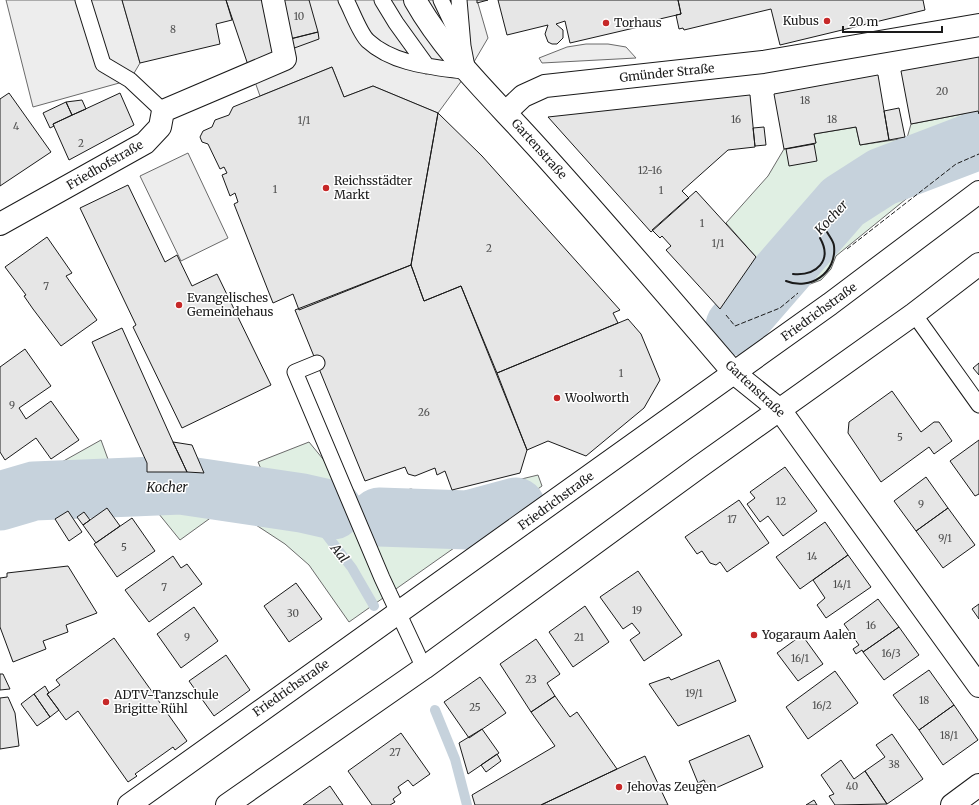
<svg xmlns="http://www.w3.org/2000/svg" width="979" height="805" viewBox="0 0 979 805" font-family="Merriweather,serif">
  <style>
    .green { fill: #e0efe3; stroke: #6a6a6a }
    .parking { fill: #ededed; stroke: #6a6a6a }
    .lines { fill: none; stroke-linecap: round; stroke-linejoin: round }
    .stream { stroke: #c6d2dc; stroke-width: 10 }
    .river { stroke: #c6d2dc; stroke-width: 59 }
    .building { fill: #e6e6e6; stroke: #1a1a1a }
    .lane-casing { stroke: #1a1a1a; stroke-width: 17 }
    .street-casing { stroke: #1a1a1a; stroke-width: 24 }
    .secondary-casing { stroke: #1a1a1a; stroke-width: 24 }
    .lane { stroke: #fff; stroke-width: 15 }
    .street { stroke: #fff; stroke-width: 22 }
    .secondary { stroke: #fff; stroke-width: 22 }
    .fence { stroke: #1a1a1a; stroke-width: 1; stroke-dasharray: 5 2; stroke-linecap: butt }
    .wall { stroke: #1a1a1a; stroke-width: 2 }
    .poi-dot { fill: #c62828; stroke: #fff; stroke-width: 1.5 }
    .labels { text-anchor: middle; stroke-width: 3; stroke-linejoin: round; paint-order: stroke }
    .number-label { font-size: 10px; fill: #4d4d4d }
    .poi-label { font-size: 12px; fill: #1a1a1a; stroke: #fff; text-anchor: start }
    .street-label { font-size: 12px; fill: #1a1a1a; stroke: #fff }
    .water-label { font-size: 13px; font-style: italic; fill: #1a1a1a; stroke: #fff }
  </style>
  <rect width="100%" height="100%" fill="#fff"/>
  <!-- green -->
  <path class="green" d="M 978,111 L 979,149 L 954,160 L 836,256 L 831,269 L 821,280 L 805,286 L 779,306 L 735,324 L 720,309 L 756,257 L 726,223 L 768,176 L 784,149 L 816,143 L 814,134 L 856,127 L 860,145 L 907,138 L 911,124 Z
    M 101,440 L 113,473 L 187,472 L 204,473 L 268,485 L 258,462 L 309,442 L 378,526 L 402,529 L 392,493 L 411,489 L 443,498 L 538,475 L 542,486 L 349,622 L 309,565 L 285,544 L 227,506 L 180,540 L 150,503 C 102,502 44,495 0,518 L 0,484 L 60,463 Z"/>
  <!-- parking -->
  <path class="parking" d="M 6,0 L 122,0 L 140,63 L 130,80 L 33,107 Z
    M 226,0 L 477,0 L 488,38 L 468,72 L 438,113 L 373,86 L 344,97 L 332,67 L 260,96 Z
    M 586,44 L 608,44 L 626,47 L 636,58 L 542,63 L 539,58 L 567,47 Z
    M 188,153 L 228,238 L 181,261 L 140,176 Z"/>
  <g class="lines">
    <!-- stream -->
    <path class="stream" d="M 302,503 L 352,568 L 374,606
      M 435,710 L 455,759 L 467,805"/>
    <!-- river -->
    <path class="river" d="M 735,326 L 843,202 L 882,177 L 979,140
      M 0,501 L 34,491 L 181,485 L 302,503 L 333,510
      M 379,517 L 468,520 L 516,507"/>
  </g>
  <!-- building -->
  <path class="building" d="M 122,0 L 226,0 L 232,20 L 216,24 L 220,44 L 140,63 Z
    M 226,0 L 280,0 L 290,39 L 318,32 L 319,39 L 248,65 Z
    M 280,0 L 309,0 L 318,32 L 290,39 Z
    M 477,0 L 488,0 L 477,3 Z
    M 498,0 L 678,0 L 681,14 L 647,22 L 647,25 L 570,43 L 565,21 L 556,24 L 563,30 L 563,38 L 557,44 L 552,44 L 548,42 L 545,34 L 548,25 L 507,35 Z
    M 678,0 L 923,0 L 925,10 L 780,45 L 771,9 L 684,30 L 683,28 L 679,29 L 676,15 L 681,14 Z
    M 979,57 L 979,114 L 978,111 L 911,124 L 901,71 Z
    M 332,67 L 344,97 L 373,86 L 438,113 L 411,265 L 299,310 L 293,294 L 273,303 L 234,204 L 238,202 L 235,193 L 230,196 L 222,175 L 227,173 L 224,167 L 220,169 L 208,144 L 202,142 L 200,137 L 203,131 L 212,127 L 215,120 L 229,115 L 233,107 Z
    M 878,75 L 889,140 L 860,145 L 856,127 L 814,134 L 816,143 L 784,149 L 774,94 Z
    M 9,93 L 51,152 L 0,186 L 0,99 Z
    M 120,93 L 134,125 L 69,160 L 53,124 Z
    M 750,95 L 755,147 L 728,150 L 682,191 L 689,198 L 651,232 L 548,117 Z
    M 82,100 L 86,109 L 72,115 L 66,102 Z
    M 66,102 L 72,115 L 53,124 L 54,126 L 50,128 L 43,113 Z
    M 899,108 L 905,137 L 889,140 L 884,111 Z
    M 438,113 L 482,156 L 620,310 L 613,313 L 618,323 L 497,373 L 461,286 L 424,301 L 411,265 Z
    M 764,127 L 766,145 L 755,146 L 753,128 Z
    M 814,144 L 817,161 L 789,166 L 786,149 Z
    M 128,185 L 165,262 L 177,255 L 192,286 L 217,274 L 271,385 L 182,428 L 133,327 L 136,325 L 80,208 Z
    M 696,191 L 756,257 L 720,309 L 666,250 L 671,246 L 662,236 L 660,238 L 652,230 Z
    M 47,237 L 72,273 L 66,276 L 97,320 L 61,346 L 33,309 L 24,296 L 26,295 L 5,267 Z
    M 411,265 L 424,301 L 461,286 L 527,450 L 520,473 L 452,490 L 445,471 L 437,475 L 435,468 L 415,476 L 408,474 L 405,467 L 365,481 L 295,310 Z
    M 628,319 L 641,334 L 660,380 L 644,408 L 586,456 L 548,441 L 527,450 L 497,373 Z
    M 122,328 L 173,442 L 187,472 L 147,472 L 147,463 L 92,342 Z
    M 25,349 L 51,386 L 19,408 L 26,419 L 51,401 L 79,440 L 51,459 L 36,438 L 5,460 L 0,452 L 0,367 Z
    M 979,363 L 979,375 L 973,368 Z
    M 892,391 L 921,432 L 934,422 L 939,422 L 952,441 L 934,454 L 929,447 L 881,482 L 848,433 L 849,422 Z
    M 979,440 L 979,494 L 975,496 L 950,461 Z
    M 173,442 L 192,445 L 204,473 L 187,472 Z
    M 785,467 L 817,511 L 783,536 L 768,516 L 760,522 L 747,504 L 755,498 L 750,492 Z
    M 926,477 L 948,508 L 916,531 L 894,501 Z
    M 739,500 L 769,543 L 727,572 L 720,562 L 716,565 L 710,563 L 702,551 L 697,554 L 685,537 Z
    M 107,508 L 120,526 L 96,543 L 83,525 Z
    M 948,508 L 975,545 L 943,568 L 916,531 Z
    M 68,511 L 82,532 L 69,541 L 55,519 Z
    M 84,512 L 90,520 L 83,525 L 77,517 Z
    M 132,518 L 155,551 L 117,577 L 94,544 Z
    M 825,522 L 848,555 L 800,589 L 776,557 Z
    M 848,555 L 871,587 L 826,618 L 817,605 L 825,598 L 813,580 Z
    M 173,556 L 181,568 L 187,564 L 202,584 L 149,622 L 125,590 Z
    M 68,566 L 97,613 L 66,625 L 68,632 L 43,641 L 46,649 L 13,662 L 0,627 L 0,578 L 7,577 L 7,573 Z
    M 638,571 L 682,635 L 644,661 L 630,640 L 640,633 L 632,623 L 623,629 L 600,597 Z
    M 296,583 L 322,619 L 289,642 L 264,606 Z
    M 878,599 L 899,627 L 863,652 L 862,650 L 856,654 L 853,649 L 859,645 L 844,624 Z
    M 979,604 L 979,619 L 972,609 Z
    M 585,606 L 609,642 L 573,667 L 549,632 Z
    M 194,607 L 218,641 L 181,668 L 157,634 Z
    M 899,627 L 919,655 L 884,680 L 863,652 Z
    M 802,635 L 823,664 L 798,681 L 777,653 Z
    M 114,638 L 187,741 L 175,750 L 173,747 L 135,774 L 137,776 L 128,782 L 78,711 L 66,720 L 47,694 L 60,685 L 56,680 Z
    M 536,639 L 560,674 L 547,683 L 555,696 L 531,712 L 500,664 Z
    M 226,655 L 250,690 L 214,716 L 189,681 Z
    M 719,660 L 736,701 L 678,726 L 649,684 L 669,677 L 671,680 Z
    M 929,670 L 954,705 L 919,730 L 893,695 Z
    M 835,671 L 858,703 L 808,739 L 786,707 Z
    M 0,674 L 3,674 L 10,689 L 0,690 Z
    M 480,677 L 506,713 L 469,738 L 444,702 Z
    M 45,686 L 49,693 L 47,694 L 59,710 L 50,717 L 34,694 Z
    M 34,694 L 50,717 L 37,726 L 21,704 Z
    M 555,696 L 570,717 L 577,712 L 617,769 L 541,805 L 475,805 L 472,795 L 555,746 L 531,712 Z
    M 8,697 L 15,713 L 19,746 L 0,749 L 0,698 Z
    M 954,705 L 978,740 L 943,765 L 919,730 Z
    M 482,729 L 499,753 L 468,774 L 459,743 Z
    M 401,733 L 430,774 L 413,786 L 408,780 L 398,787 L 401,793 L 393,799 L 395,802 L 390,805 L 372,805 L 348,771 Z
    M 892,734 L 923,779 L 887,804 L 865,771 L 885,757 L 876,745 Z
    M 749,735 L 763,767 L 709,791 L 704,780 L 698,783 L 689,761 Z
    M 497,754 L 501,761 L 486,772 L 481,765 Z
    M 645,756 L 668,805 L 541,805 L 617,769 Z
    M 841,760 L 854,779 L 865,771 L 887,804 L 835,805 L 829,796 L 834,794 L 821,775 Z
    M 330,786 L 343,805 L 303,805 Z
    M 814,800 L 817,805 L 806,805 Z"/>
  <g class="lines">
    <!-- lane casing -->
    <g class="lane-casing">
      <path id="lane" d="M 83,0 L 103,64 L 130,80 L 163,111
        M 346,0 C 352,11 360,34 368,41 C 394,65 435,67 468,72 L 463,46 L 459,0
        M 382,0 L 396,23 L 427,66
        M 441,0 L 460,40
        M 914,314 L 979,405
        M 317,363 L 295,372 L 382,578 L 424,668"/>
    </g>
    <!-- street casing -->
    <g class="street-casing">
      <path id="street" d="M 415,0 C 446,55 495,100 537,147 C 604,221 669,297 734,373
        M 506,112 L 523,96 L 545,86 L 763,62 L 979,25
        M 0,224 L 145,143 L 160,127 L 163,111 L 285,59 L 273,0
        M 952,805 L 979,785"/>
    </g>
    <!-- secondary casing -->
    <g class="secondary-casing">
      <path id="secondary" d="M 734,373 L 780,410 L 979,686
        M 129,805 L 830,304 L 979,192
        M 227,805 L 424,668 L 699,467 L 914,314 L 979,264"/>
    </g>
    <!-- lane -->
    <use href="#lane" class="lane"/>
    <!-- street -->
    <use href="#street" class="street"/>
    <!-- secondary -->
    <use href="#secondary" class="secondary"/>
    <!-- fence -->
    <path class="fence" d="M 847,249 L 956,164 L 979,154
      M 726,315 L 735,326 L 780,308 L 798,293"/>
    <!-- wall -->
    <path class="wall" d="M 793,274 C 816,276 833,261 820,238
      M 786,281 C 810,291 837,273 834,246 C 834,242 830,237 827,232"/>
  </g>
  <!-- markers -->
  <g class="poi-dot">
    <circle cx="827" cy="21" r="4"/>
    <circle cx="606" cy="23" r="4"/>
    <circle cx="326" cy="188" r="4"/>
    <circle cx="179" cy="305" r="4"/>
    <circle cx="557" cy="398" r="4"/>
    <circle cx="754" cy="635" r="4"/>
    <circle cx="106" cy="702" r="4"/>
    <circle cx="619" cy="787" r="4"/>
  </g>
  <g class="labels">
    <!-- number labels -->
    <g class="number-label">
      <text x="299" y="20">10</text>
      <text x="173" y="33">8</text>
      <text x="942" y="95">20</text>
      <text x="805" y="104">18</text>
      <text x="736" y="123">16</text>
      <text x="832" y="123">18</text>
      <text x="304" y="124">1/1</text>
      <text x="16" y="130">4</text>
      <text x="81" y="147">2</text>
      <text x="650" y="174">12-16</text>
      <text x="275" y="193">1</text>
      <text x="661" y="194">1</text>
      <text x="702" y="227">1</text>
      <text x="718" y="247">1/1</text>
      <text x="489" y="252">2</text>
      <text x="46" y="290">7</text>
      <text x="621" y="377">1</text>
      <text x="12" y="409">9</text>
      <text x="424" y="416">26</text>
      <text x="900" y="441">5</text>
      <text x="781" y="505">12</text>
      <text x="921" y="508">9</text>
      <text x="732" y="523">17</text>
      <text x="945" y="542">9/1</text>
      <text x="124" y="551">5</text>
      <text x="812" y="560">14</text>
      <text x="842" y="588">14/1</text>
      <text x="164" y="591">7</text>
      <text x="637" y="614">19</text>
      <text x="293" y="617">30</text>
      <text x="871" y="629">16</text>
      <text x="187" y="641">9</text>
      <text x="579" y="641">21</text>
      <text x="891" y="657">16/3</text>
      <text x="800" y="662">16/1</text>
      <text x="531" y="683">23</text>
      <text x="694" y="697">19/1</text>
      <text x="924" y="704">18</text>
      <text x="822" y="709">16/2</text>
      <text x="475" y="711">25</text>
      <text x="949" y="739">18/1</text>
      <text x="395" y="756">27</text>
      <text x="894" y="768">38</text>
      <text x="852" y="790">40</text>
    </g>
    <!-- poi labels -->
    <g class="poi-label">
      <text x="819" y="25" text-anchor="end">Kubus</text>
      <text x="614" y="27">Torhaus</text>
      <text x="334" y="185">Reichsstädter<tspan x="334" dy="14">Markt</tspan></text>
      <text x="187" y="302">Evangelisches<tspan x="187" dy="14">Gemeindehaus</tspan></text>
      <text x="565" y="402">Woolworth</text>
      <text x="762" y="639">Yogaraum Aalen</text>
      <text x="114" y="699">ADTV-Tanzschule<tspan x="114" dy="14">Brigitte Rühl</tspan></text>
      <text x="627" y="791">Jehovas Zeugen</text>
    </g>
    <!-- street labels -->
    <g class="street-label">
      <text transform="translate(667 73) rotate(-6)" y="4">Gmünder Straße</text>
      <text transform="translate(539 149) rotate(48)" y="4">Gartenstraße</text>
      <text transform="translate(105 165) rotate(-30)" y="4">Friedhofstraße</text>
      <text transform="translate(819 312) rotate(-36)" y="4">Friedrichstraße</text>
      <text transform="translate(755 389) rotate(43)" y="4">Gartenstraße</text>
      <text transform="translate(556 501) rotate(-36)" y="4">Friedrichstraße</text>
      <text transform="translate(291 688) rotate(-35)" y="4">Friedrichstraße</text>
    </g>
    <!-- water labels -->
    <g class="water-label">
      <text transform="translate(831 217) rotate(-47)" y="5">Kocher</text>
      <text x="167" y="492">Kocher</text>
      <text transform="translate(340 553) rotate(52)" y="5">Aal</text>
    </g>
  </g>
  <!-- scale -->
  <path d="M843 26v6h99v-6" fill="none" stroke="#1a1a1a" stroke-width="2"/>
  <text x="849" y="26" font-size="12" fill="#1a1a1a" stroke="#ffffff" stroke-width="3" paint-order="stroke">20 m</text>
</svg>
